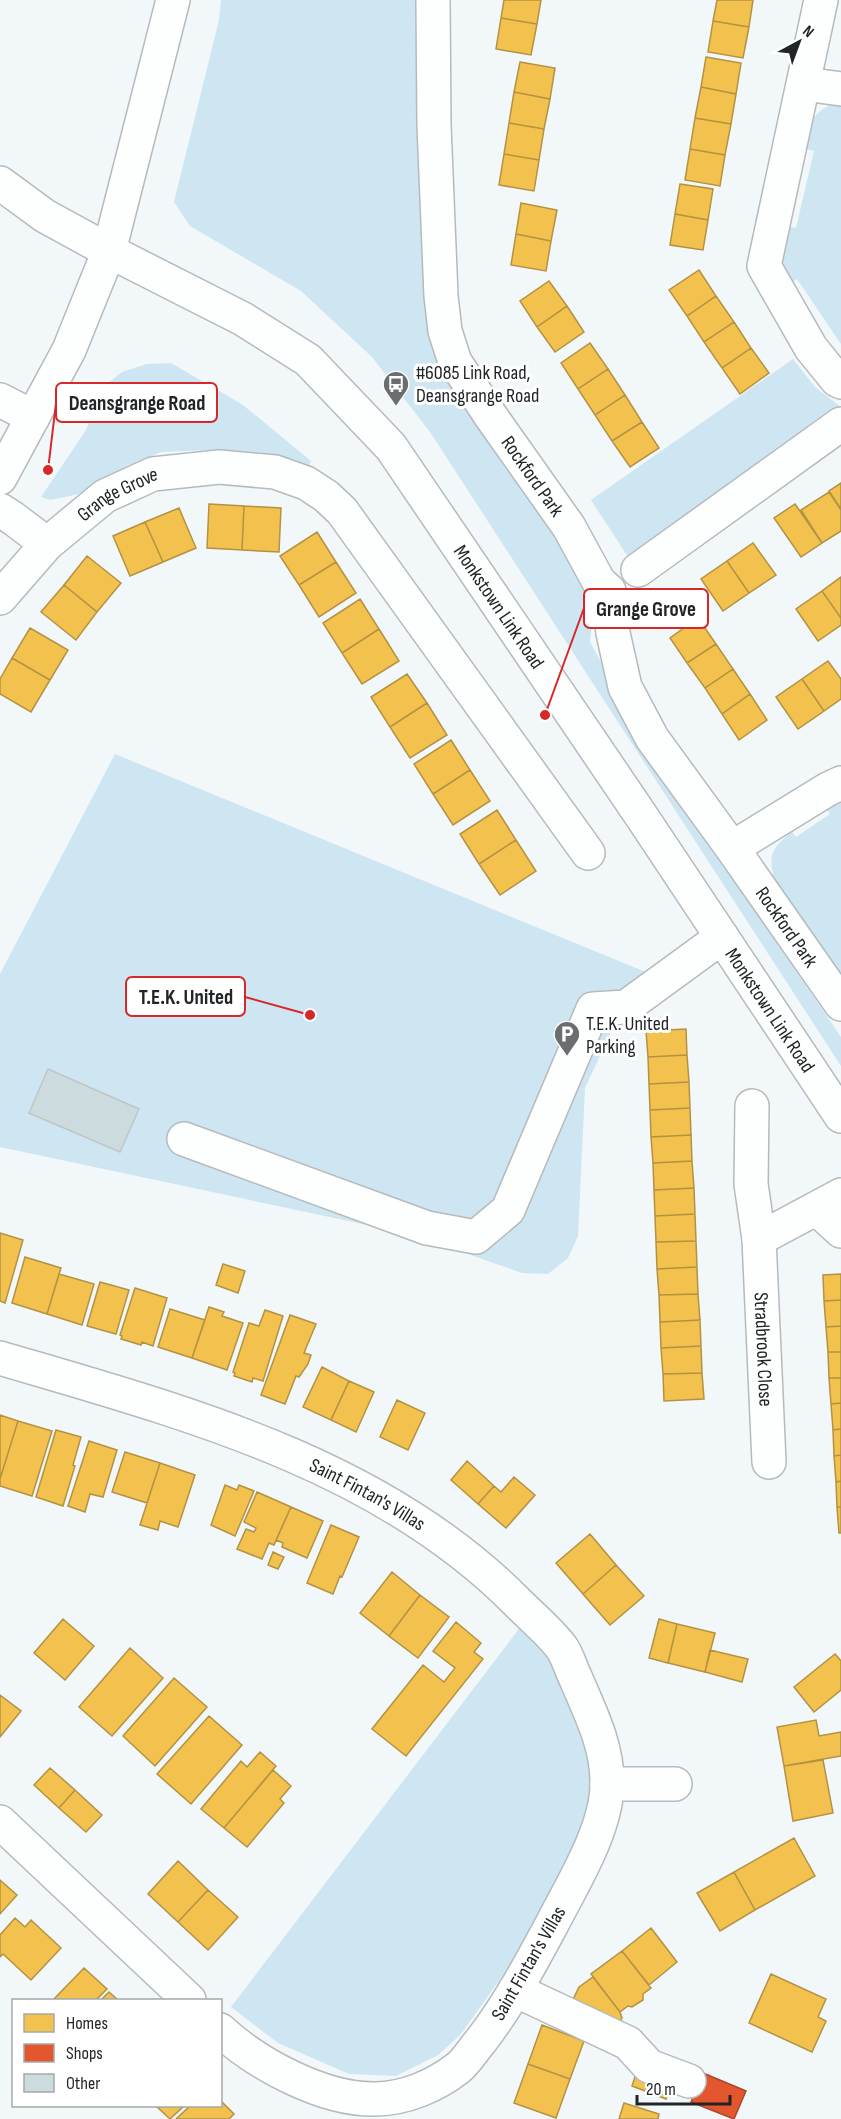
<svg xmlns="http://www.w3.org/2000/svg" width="841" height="2119" viewBox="0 0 841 2119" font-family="'Sofia Sans Condensed',sans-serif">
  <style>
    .green { fill: #cee5f2 }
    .homes { fill: #f2c14e; stroke: #b39242; stroke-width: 1.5 }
    .shops { fill: #e4572e; stroke: #aa482c; stroke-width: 1.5 }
    .building { fill: #ccdcde; stroke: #c0c5c6; stroke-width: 1.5 }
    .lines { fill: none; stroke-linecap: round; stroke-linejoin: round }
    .minor-casing { stroke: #b6babc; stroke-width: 36 }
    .major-casing { stroke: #b6babc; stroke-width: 36 }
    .minor { stroke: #fdfefe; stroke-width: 33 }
    .major { stroke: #fdfefe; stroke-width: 33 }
    .labels { text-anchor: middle; stroke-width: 6; stroke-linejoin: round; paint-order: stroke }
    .poi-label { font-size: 20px; fill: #212527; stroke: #fff; text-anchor: start }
    .street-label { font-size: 20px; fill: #212527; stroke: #fff }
    .leader { fill: none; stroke: #d62828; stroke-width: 2 }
    .callout-dot { fill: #d62828; stroke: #fff; stroke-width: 2 }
    .callout { fill: #fff; stroke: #d62828; stroke-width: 2 }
    .callout-label { font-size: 21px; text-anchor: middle; font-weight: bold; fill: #212527 }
  </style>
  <rect width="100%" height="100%" fill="#f2f7fa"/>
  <!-- green -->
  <path class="green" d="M 221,0 L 420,0 L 430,316 L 566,542 L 594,604 L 590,642 L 639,732 L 704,835 L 841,1037 L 841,1066 L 430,432 L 372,357 L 301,291 L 190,226 L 174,202 L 219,20 Z
    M 838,101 L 841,101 L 841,344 L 797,279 L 790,283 L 781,264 L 786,226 L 796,228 L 814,151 L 804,148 C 810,120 812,113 838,101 Z
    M 793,359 L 815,387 L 841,407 L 841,415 L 632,563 L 591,500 Z
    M 171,363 L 243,405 L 311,461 L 309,467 L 263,454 L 209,450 L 161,452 L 129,465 L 79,494 L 50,500 L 41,497 L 86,430 L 102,388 L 122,372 L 147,364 Z
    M 115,754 L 670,982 L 617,1019 L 585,1088 L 578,1236 L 568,1258 L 548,1274 L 522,1273 L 462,1252 L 372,1226 L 0,1147 L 0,974 Z
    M 837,802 L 841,802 L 841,980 L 775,881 C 767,856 772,847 792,832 L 796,837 L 830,814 L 826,808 Z
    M 525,1621 L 574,1687 L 592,1770 L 591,1797 L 582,1832 L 562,1877 L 514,1960 L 461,2034 L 438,2055 L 396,2076 L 349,2074 L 278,2043 L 231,2007 Z"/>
  <!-- homes -->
  <path class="homes" d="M 504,0 L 541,0 L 537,24 L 501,18 Z
    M 717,0 L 753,0 L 749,27 L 713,21 Z
    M 501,18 L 537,24 L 531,55 L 496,49 Z
    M 713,21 L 749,27 L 743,58 L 708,52 Z
    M 706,57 L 741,63 L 736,94 L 701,87 Z
    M 520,62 L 555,68 L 550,99 L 514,92 Z
    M 701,87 L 736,94 L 731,124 L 695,118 Z
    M 514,92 L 550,99 L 544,129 L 509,123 Z
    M 695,118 L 731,124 L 725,155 L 690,149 Z
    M 509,123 L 544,129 L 539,160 L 504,154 Z
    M 690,149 L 725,155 L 720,186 L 685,180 Z
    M 504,154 L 539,160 L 534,191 L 499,185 Z
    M 680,184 L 713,189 L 708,220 L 675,214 Z
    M 521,203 L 557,210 L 551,241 L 516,234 Z
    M 675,214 L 708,220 L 703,250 L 670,245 Z
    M 516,234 L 551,241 L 546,271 L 511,265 Z
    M 699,270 L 716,296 L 687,316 L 669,290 Z
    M 549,281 L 567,306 L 537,327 L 520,301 Z
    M 716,296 L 734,322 L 704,342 L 687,316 Z
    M 567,306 L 584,332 L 555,352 L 537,327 Z
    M 734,322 L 751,348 L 722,368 L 704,342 Z
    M 590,343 L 608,369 L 578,389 L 561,363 Z
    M 751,348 L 769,373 L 740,394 L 722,368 Z
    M 608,369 L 625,395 L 595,415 L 578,389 Z
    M 625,395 L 642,422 L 612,441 L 595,415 Z
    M 642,422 L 659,448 L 630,467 L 612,441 Z
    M 841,483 L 841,509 L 829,491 Z
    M 829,492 L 841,510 L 841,531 L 822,543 L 801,510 Z
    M 209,504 L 244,506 L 242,550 L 207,548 Z
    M 795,504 L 822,543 L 801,557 L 774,518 Z
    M 244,506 L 281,508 L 279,552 L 242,550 Z
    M 179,508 L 196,548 L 163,562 L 145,522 Z
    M 145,522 L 163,562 L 130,576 L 113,536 Z
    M 317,532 L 336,562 L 299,585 L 280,556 Z
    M 753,543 L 776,575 L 749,593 L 727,561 Z
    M 87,556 L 121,583 L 97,612 L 64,585 Z
    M 727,561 L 749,593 L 723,611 L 701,579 Z
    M 336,562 L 356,593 L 319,617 L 299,585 Z
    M 841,577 L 841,618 L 822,591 Z
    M 64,585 L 97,612 L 76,640 L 41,612 Z
    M 822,591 L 841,618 L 841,625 L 818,641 L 796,609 Z
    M 360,599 L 379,629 L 342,653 L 323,623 Z
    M 698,618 L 716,644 L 687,663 L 670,638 Z
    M 30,628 L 68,650 L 50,680 L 12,658 Z
    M 379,629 L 399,661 L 362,684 L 342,653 Z
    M 716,644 L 733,669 L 705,688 L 687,663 Z
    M 12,658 L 50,680 L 31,712 L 0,694 L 0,679 Z
    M 828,661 L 841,679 L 841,699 L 824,711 L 802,679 Z
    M 733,669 L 750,694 L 722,714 L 705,688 Z
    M 407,674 L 427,703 L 390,727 L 371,697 Z
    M 802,679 L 824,711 L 798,729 L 776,697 Z
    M 750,694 L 767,720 L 739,740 L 722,714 Z
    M 427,703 L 447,735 L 410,758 L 390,727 Z
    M 451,740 L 470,770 L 433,794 L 414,764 Z
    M 470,770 L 490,801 L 453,825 L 433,794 Z
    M 497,810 L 516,840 L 479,864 L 460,834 Z
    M 516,840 L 536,871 L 500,895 L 479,864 Z
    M 686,1029 L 687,1055 L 648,1057 L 646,1031 Z
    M 687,1055 L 689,1082 L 649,1084 L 648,1057 Z
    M 689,1082 L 690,1108 L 650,1110 L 649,1084 Z
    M 690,1108 L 691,1135 L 651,1137 L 650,1110 Z
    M 691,1135 L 692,1161 L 653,1163 L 651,1137 Z
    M 692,1161 L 694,1188 L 654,1190 L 653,1163 Z
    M 694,1188 L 695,1214 L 655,1216 L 654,1190 Z
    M 695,1214 L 696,1241 L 656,1242 L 655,1216 Z
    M 0,1233 L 23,1240 L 5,1303 L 0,1301 Z
    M 696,1241 L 697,1267 L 657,1269 L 656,1242 Z
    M 25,1257 L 61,1268 L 47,1314 L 12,1303 Z
    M 223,1264 L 245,1271 L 238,1293 L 216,1285 Z
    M 697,1267 L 698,1294 L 659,1295 L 657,1269 Z
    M 59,1274 L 94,1284 L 82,1325 L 47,1314 Z
    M 841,1274 L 841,1300 L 824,1301 L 823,1275 Z
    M 100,1282 L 129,1290 L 116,1334 L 87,1326 Z
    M 135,1288 L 167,1298 L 153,1346 L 142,1342 L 141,1345 L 121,1339 L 122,1336 L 120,1335 Z
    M 698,1294 L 700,1320 L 660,1322 L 659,1295 Z
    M 841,1300 L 841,1326 L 826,1327 L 824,1301 Z
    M 209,1307 L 224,1312 L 222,1316 L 243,1323 L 227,1370 L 192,1358 Z
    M 170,1309 L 205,1320 L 192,1358 L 158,1347 Z
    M 265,1310 L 283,1316 L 263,1381 L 253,1378 L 252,1382 L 234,1376 L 235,1373 L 233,1372 L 249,1323 L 259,1326 Z
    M 290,1315 L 316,1324 L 304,1353 L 311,1355 L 308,1364 L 299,1377 L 296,1376 L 285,1404 L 261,1395 Z
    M 700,1320 L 701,1346 L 661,1348 L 660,1322 Z
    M 841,1326 L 841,1352 L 828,1352 L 826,1327 Z
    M 701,1346 L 702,1373 L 663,1374 L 661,1348 Z
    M 828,1352 L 841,1352 L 841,1378 L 829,1378 Z
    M 322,1367 L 349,1381 L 331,1420 L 303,1407 Z
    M 702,1373 L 704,1399 L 664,1401 L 663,1374 Z
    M 829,1378 L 841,1378 L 841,1403 L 831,1404 Z
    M 349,1381 L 374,1392 L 356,1432 L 331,1420 Z
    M 397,1400 L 425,1413 L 408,1450 L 380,1437 Z
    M 841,1403 L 841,1429 L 833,1430 L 831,1404 Z
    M 0,1415 L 18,1421 L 0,1479 Z
    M 18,1421 L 52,1431 L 32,1496 L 0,1486 L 0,1479 Z
    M 841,1429 L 841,1455 L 834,1456 L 833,1430 Z
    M 56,1430 L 81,1437 L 73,1465 L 75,1466 L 63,1506 L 36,1497 Z
    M 89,1441 L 117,1450 L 103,1497 L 90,1494 L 85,1512 L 68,1506 Z
    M 125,1452 L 160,1463 L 147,1503 L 112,1492 Z
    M 841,1455 L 841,1481 L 836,1482 L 834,1456 Z
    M 467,1461 L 494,1486 L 478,1504 L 451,1480 Z
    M 160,1463 L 195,1475 L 178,1527 L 160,1521 L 158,1530 L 140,1525 Z
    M 514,1477 L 535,1495 L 506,1528 L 478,1504 L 494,1486 L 501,1492 Z
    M 841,1481 L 841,1507 L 837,1507 L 836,1482 Z
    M 225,1485 L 237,1490 L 239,1485 L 254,1491 L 235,1536 L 211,1525 Z
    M 257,1492 L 291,1507 L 274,1545 L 269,1543 L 262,1559 L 237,1549 L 246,1529 L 254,1532 L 256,1528 L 244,1522 Z
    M 291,1507 L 323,1521 L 307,1558 L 282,1547 L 283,1543 L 276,1540 Z
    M 837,1507 L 841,1507 L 841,1533 L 839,1533 Z
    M 331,1525 L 359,1537 L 342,1577 L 340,1576 L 333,1594 L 307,1583 Z
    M 590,1534 L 616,1565 L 583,1594 L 556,1563 Z
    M 273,1552 L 284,1557 L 278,1569 L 268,1565 Z
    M 616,1565 L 644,1596 L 610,1625 L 583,1594 Z
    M 392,1572 L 420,1595 L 389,1636 L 360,1613 Z
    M 420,1595 L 449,1617 L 418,1658 L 389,1636 Z
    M 63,1619 L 94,1646 L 65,1680 L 34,1653 Z
    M 659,1619 L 677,1624 L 668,1663 L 649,1658 Z
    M 456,1622 L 481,1643 L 474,1652 L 483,1659 L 406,1756 L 372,1729 L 423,1665 L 444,1682 L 455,1668 L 433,1651 Z
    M 677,1624 L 715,1633 L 705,1672 L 668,1663 Z
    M 130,1648 L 163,1678 L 112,1736 L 79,1707 Z
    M 710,1650 L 748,1659 L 742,1682 L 705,1672 Z
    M 835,1654 L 841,1661 L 841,1690 L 814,1712 L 794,1687 Z
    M 174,1678 L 207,1707 L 155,1766 L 123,1736 Z
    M 0,1695 L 21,1711 L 0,1737 Z
    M 209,1716 L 242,1745 L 191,1804 L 157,1774 Z
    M 816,1720 L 819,1736 L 841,1732 L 841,1756 L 784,1766 L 777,1727 Z
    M 260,1752 L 276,1766 L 224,1828 L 201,1809 L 241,1761 L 247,1767 Z
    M 823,1760 L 833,1813 L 793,1821 L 784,1766 Z
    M 50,1768 L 75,1790 L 59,1808 L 34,1785 Z
    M 273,1770 L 291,1786 L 280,1799 L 284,1803 L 247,1847 L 224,1828 Z
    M 75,1790 L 102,1815 L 86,1832 L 59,1808 Z
    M 794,1838 L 815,1876 L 755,1910 L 734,1872 Z
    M 178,1861 L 208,1890 L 178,1922 L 148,1894 Z
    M 734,1872 L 755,1910 L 720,1931 L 697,1893 Z
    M 0,1880 L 17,1895 L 0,1914 Z
    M 208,1890 L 238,1917 L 208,1950 L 178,1922 Z
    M 15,1918 L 25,1927 L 31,1920 L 61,1948 L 31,1980 L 3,1954 L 0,1957 L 0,1935 Z
    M 651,1928 L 677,1962 L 649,1985 L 622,1951 Z
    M 622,1951 L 651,1988 L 643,1994 L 643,2000 L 632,2007 L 628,2006 L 620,2012 L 591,1974 Z
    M 84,1968 L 107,1989 L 96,2000 L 53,2000 Z
    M 771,1974 L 826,1999 L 818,2017 L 826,2021 L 812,2052 L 749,2023 Z
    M 593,1977 L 620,2012 L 622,2018 L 615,2030 L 569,2008 L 579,1987 Z
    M 109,1992 L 118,2000 L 101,2000 Z
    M 542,2025 L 584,2041 L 570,2079 L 528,2064 Z
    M 528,2064 L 570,2079 L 556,2118 L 514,2103 Z
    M 637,2071 L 672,2084 L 666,2099 L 632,2086 Z
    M 220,2100 L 234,2114 L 229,2119 L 176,2119 L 190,2106 L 220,2106 Z
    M 624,2103 L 659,2114 L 658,2119 L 619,2119 Z
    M 156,2106 L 184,2106 L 170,2119 Z"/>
  <!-- shops -->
  <path class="shops" d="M 703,2073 L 746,2091 L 734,2119 L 691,2102 Z"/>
  <!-- building -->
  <path class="building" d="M 48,1069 L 139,1109 L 120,1152 L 29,1113 Z"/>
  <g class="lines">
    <!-- minor casing -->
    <g class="minor-casing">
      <g id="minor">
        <path id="s1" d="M 433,0 L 434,125 L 441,296 L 445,331 L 455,362 L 490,415 L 569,527 L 599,582 L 609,591 L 613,633 L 625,687 L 652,738 L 732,848 L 841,1004"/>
        <path d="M 821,0 L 764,266 L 811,348 L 837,380 L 841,382"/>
        <path d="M 804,84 L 841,89"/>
        <path id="s2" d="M 0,183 L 45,216 L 109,251 L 243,319 L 308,360 L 391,447 L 640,814 L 841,1116"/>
        <path d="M 0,400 L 33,417"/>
        <path d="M 0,510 L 14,519 L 47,544"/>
        <path d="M 638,570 L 841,424"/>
        <path id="s3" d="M 0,598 L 47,544 L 105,496 L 153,474 L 219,467 L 275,472 L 306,483 L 326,496 L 342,511 L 588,853"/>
        <path d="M 732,848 L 828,789 L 841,783"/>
        <path id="s4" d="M 752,1106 L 751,1184 L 759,1239 L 769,1462"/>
        <path d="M 184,1139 L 427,1228 L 476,1237 L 508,1210 L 593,1009 L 626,1007 L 722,937"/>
        <path d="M 817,1209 L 841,1231"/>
        <path d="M 759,1239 L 841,1195"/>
        <path id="s5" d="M 0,1358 C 183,1412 380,1463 518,1603 C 531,1616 552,1634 562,1648 C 568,1657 571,1669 576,1679 C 590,1712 608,1747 607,1784 C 607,1829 572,1885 552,1924 C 530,1965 508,2006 480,2042 C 473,2050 466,2062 458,2068 C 435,2086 404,2099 375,2099 C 323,2100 257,2064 220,2030"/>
        <path d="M 607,1784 L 675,1784"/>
        <path d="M 0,1822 L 189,2000"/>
        <path d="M 515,1990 L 628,2043 L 649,2066 L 689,2081"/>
      </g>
    </g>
    <!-- major casing -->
    <g class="major-casing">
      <path id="major" d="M 0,478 L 69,350 L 109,251 L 173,0"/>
    </g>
    <!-- minor -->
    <use href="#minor" class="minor"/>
    <!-- major -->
    <use href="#major" class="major"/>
  </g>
  <!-- icons -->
  <defs>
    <g id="bus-pin" transform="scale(1.35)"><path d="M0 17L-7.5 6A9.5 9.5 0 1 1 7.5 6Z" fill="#6a6e71" stroke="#fff"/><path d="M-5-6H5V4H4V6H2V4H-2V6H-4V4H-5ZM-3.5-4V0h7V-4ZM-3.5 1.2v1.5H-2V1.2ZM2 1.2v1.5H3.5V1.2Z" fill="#fff"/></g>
    <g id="parking-pin" transform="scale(1.35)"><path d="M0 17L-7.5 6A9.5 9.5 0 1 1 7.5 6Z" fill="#6a6e71" stroke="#fff"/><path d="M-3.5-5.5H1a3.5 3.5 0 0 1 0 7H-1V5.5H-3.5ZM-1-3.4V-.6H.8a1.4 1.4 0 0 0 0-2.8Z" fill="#fff"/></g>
  </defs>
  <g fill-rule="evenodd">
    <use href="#bus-pin" x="396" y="384"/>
    <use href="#parking-pin" x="567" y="1034"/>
  </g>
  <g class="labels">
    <!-- poi labels -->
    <g class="poi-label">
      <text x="416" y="379">#6085 Link Road,<tspan x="416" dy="23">Deansgrange Road</tspan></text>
      <text x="586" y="1030">T.E.K. United<tspan x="586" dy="23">Parking</tspan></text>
    </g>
    <!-- street labels -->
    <g class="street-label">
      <text dy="7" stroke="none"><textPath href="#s1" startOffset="502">Rockford Park</textPath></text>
      <text dy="7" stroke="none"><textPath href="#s3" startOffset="159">Grange Grove</textPath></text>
      <text dy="7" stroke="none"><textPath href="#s2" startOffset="669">Monkstown Link Road</textPath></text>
      <text dy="7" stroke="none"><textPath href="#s1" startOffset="1028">Rockford Park</textPath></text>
      <text dy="7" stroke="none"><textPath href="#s2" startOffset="1155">Monkstown Link Road</textPath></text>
      <text dy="7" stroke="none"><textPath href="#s4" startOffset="244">Stradbrook Close</textPath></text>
      <text dy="7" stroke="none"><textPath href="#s5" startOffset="393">Saint Fintan's Villas</textPath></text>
      <text transform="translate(528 1963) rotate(-60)" y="7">Saint Fintan's Villas</text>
    </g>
  </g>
  <!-- callouts -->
  <path class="leader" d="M48 470L56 403M545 715L584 608M310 1015L245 997"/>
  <g class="callout-dot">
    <circle cx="48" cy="470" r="6"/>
    <circle cx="545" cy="715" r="6"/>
    <circle cx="310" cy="1015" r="6"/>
  </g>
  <g class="callout">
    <rect x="56" y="383" width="161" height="39" rx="6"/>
    <rect x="584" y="589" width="124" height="39" rx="6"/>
    <rect x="126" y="977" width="119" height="39" rx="6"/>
  </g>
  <g class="callout-label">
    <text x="137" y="410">Deansgrange Road</text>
    <text x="646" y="616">Grange Grove</text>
    <text x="186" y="1004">T.E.K. United</text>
  </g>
  <!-- legend -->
  <rect x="12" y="1999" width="210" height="108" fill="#ffffff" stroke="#a6a8a9" stroke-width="1.5"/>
  <rect x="24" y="2014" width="30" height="18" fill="#f2c14e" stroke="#a6a8a9" stroke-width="1.5"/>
  <text x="66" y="2029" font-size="18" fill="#212527">Homes</text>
  <rect x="24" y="2044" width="30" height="18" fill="#e4572e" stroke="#a6a8a9" stroke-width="1.5"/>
  <text x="66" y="2059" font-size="18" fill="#212527">Shops</text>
  <rect x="24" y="2074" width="30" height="18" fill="#ccdcde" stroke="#a6a8a9" stroke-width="1.5"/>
  <text x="66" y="2089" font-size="18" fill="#212527">Other</text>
  <!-- north arrow -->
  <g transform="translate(799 42) rotate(41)" stroke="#ffffff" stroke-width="4.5" paint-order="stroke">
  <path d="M0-4.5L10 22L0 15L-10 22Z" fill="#212527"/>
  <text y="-9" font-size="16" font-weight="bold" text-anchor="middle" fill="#212527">N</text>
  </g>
  <!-- scale -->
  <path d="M637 2095v9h93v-9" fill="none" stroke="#212527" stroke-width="3"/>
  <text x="646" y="2095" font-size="18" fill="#212527" stroke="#ffffff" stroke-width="4.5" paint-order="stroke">20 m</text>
</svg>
